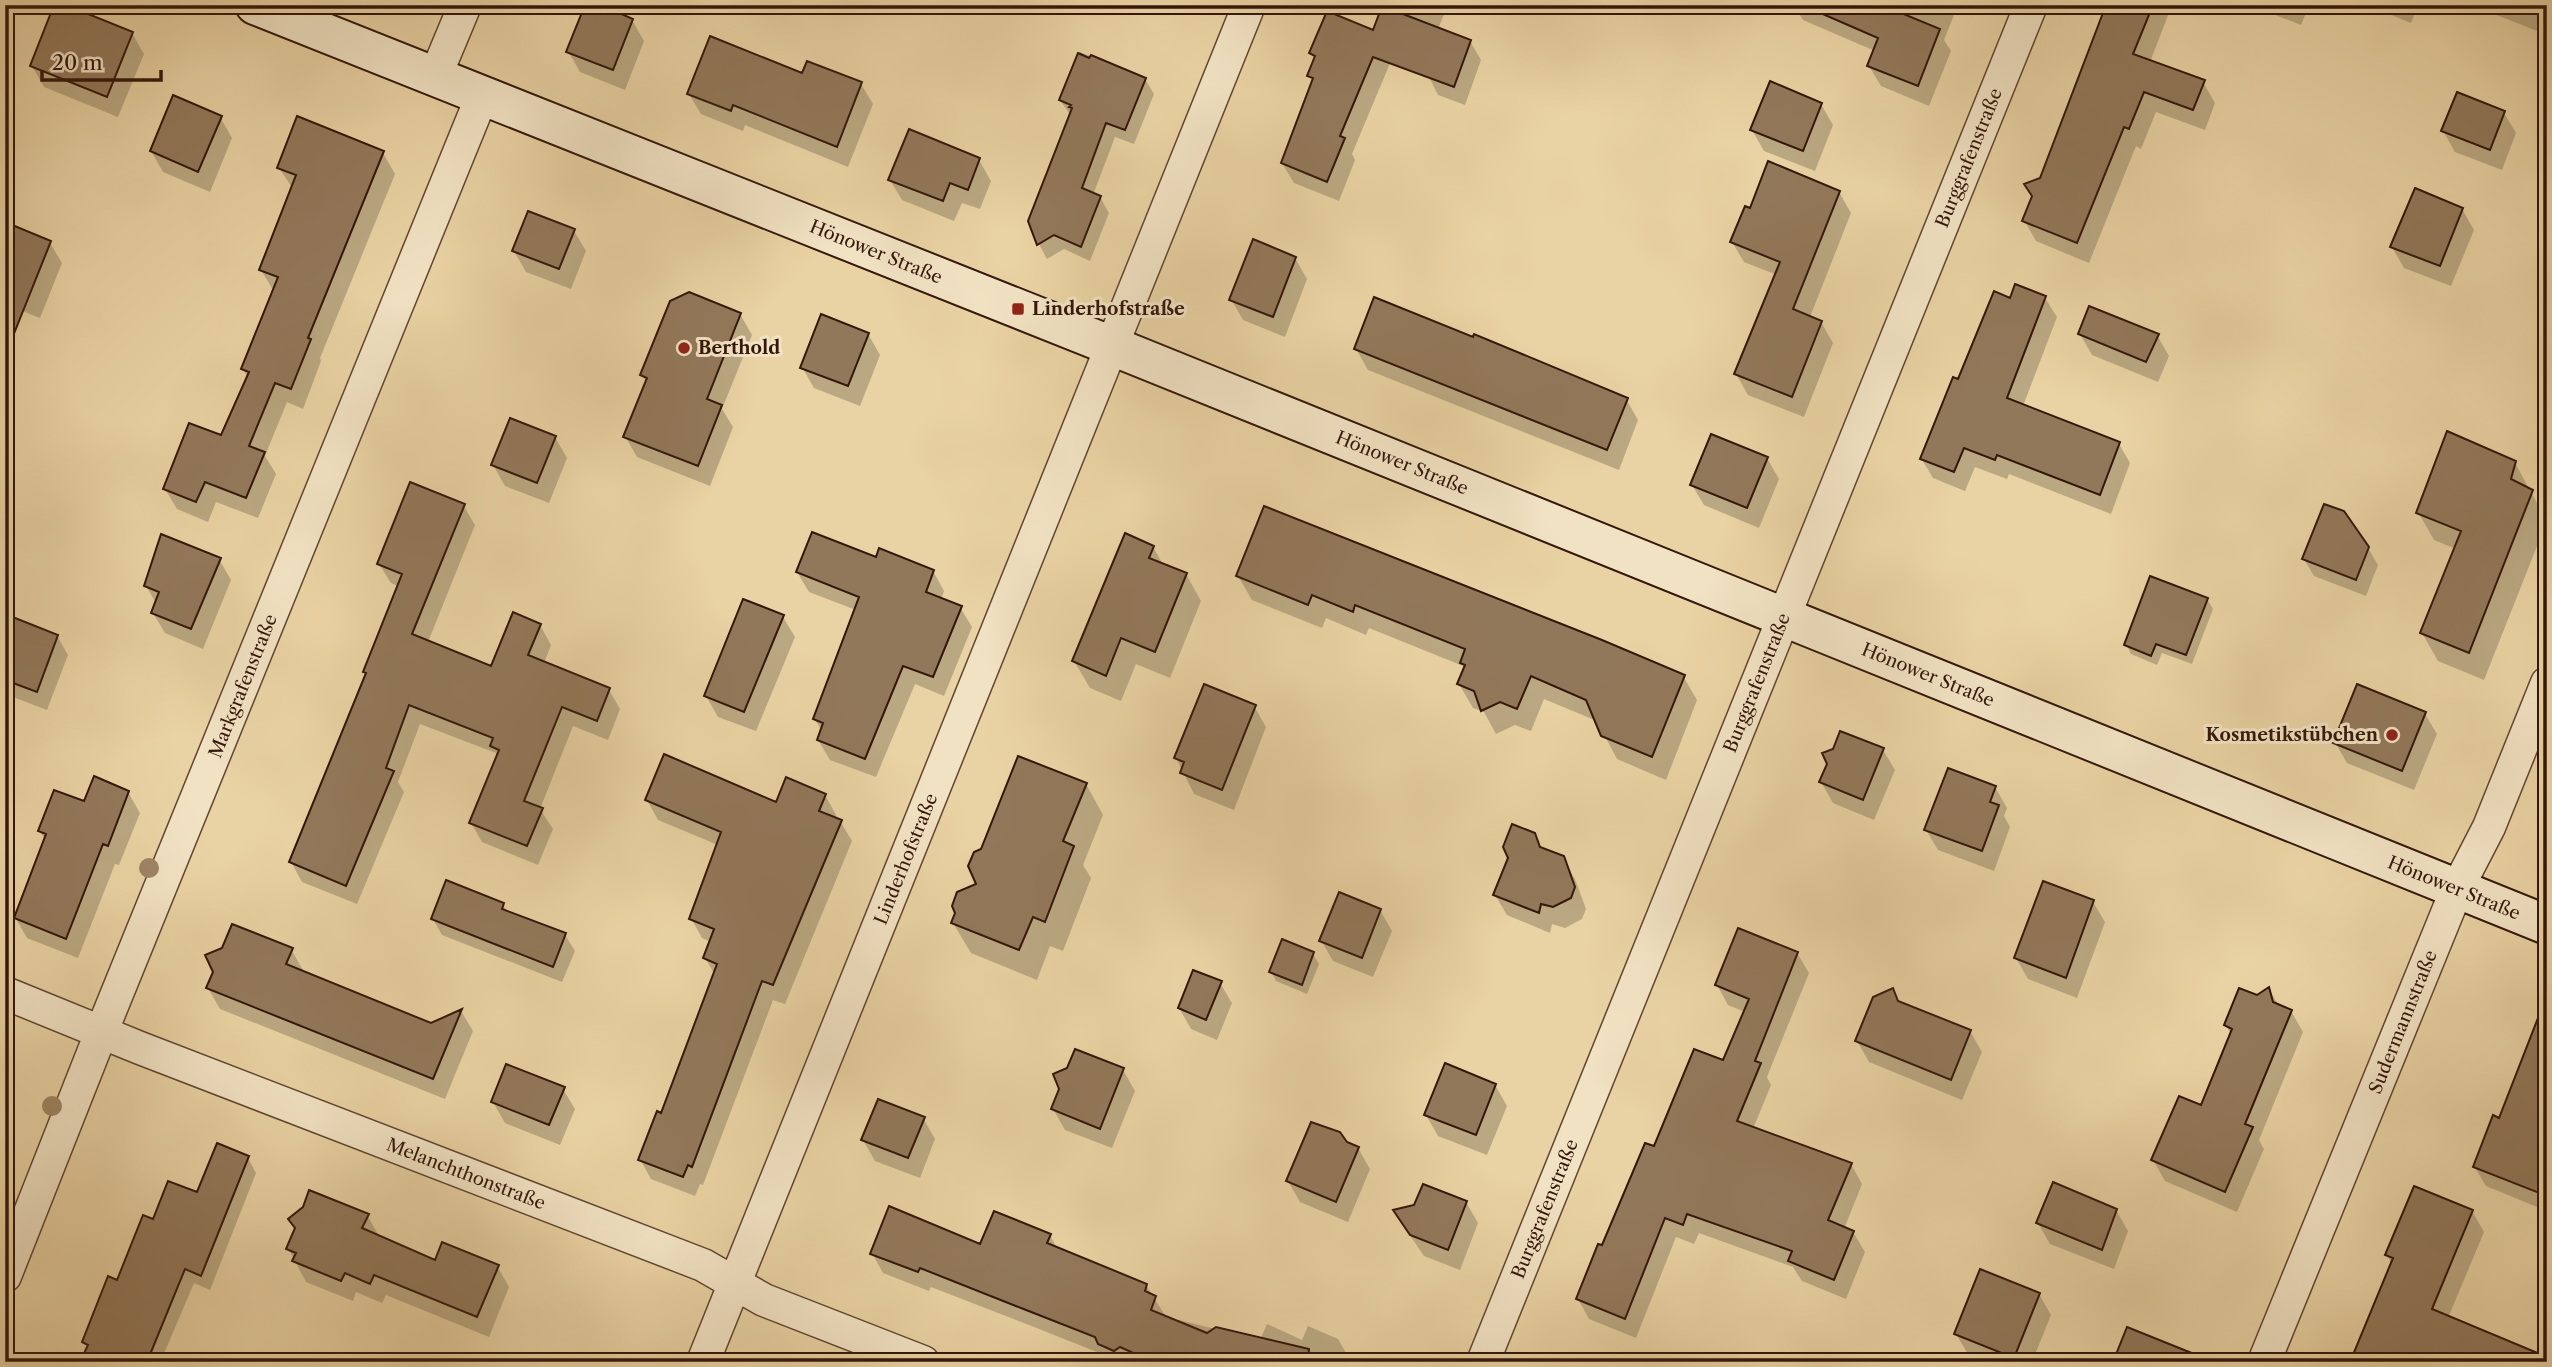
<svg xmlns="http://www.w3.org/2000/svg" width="2552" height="1367" viewBox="0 0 2552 1367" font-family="'Libre Caslon Text',serif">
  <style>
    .shadow { fill: #0003 }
    .building { fill: #92785a; stroke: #33170b; stroke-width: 2 }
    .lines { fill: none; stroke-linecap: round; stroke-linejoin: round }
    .minor-casing { stroke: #604631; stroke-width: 35 }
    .secondary-casing { stroke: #33170b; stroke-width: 42 }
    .minor { stroke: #f1e2c3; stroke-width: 32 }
    .secondary { stroke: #f1e2c3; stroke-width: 38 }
    .tree { fill: #9e8564 }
    .poi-dot { fill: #8f2418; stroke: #f1e2c3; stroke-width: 2.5 }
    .labels { text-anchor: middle; stroke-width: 6; stroke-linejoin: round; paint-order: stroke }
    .street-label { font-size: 18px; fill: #33170b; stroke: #f1e2c3 }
    .poi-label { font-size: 18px; font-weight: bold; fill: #33170b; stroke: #f1e2c3; text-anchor: start }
  </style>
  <rect width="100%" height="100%" fill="#e9d2a3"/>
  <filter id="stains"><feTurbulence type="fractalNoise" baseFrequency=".00286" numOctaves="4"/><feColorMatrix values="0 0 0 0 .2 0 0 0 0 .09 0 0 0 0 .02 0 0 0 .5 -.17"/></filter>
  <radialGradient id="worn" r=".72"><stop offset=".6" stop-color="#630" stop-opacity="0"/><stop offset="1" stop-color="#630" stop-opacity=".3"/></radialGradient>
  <!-- shadow -->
  <path class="shadow" d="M 1393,5 L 1448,5 L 1438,29 L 1470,41 L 1481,60 L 1465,105 L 1438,95 Z
    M 1794,5 L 1958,5 L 1944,40 L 1951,51 L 1929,106 L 1881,86 L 1869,66 L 1875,51 L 1803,20 Z
    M 2109,5 L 2172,5 L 2150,62 L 2203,82 L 2215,103 L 2205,130 L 2156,112 L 2141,149 L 2136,146 L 2089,263 L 2036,241 L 2024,220 Z
    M 2250,5 L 2309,5 L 2301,25 Z
    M 2367,5 L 2418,5 L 2411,23 Z
    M 2477,5 L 2547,5 L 2547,8 L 2537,31 L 2479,8 Z
    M 632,20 L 644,41 L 625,90 L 580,72 L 568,51 Z
    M 132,33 L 144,54 L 118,117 L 44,87 L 32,66 Z
    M 1080,52 L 1145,79 L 1154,94 L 1134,144 L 1115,137 L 1093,195 L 1100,197 L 1109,213 L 1090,261 L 1064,249 L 1047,259 L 1039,244 L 1071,116 L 1060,100 Z
    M 1311,53 L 1393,56 L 1352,154 L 1355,160 L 1339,201 L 1294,183 L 1282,163 L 1314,83 L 1309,75 L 1315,61 Z
    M 803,75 L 861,84 L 873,104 L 848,167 L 745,125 L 743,131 L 701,114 L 689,94 Z
    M 1821,104 L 1833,125 L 1815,171 L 1764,151 L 1752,130 Z
    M 2504,113 L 2516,133 L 2502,170 L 2455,152 L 2443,131 Z
    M 220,117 L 232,138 L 210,192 L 163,172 L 151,151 Z
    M 383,153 L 395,174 L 320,358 L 321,361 L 303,409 L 287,402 L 265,456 L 276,474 L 258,518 L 216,502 L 208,522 L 177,509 L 165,489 L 222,437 L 248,378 L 243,369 L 273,290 L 261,270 L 293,189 L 279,168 Z
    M 979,160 L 991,181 L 980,209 L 962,203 L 954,221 L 902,200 L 890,180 Z
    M 1839,192 L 1851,213 L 1810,317 L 1821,322 L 1833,343 L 1804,417 L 1748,395 L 1736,374 L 1777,275 L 1744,262 L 1732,242 L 1751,210 Z
    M 2462,209 L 2474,230 L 2451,286 L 2404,268 L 2392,247 Z
    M 574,231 L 586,251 L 571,289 L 526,272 L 514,251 Z
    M 50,243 L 62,263 L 40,318 L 5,304 Z
    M 1295,258 L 1307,279 L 1285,337 L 1243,320 L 1231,299 Z
    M 2045,298 L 2057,317 L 2023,406 L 2119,444 L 2130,463 L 2111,514 L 2009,474 L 2007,479 L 1975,467 L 1965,491 L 1933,478 L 1921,458 L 2011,300 Z
    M 740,314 L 752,335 L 722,409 L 733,427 L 710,486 L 637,457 L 625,436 L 647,384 L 642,375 Z
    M 868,334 L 880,355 L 860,406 L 814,388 L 802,367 Z
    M 2080,334 L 2157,335 L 2169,356 L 2158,382 L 2092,355 Z
    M 1356,349 L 1626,399 L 1638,420 L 1619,470 L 1368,370 Z
    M 555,437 L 567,458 L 549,503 L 505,486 L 493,465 Z
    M 1767,458 L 1779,479 L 1759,528 L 1704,505 L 1692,485 Z
    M 2515,463 L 2547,521 L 2484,680 L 2438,661 L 2422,633 L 2456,549 L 2434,540 L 2418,512 Z
    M 463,505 L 475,525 L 428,642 L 492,668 L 540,625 L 551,645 L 544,663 L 609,690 L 620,709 L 608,740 L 573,726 L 540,809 L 553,829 L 538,865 L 482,842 L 471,823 L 498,757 L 496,753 L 420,724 L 398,782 L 404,792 L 357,904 L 302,882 L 291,862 L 367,675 L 365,672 L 398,586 L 391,583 L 379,564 Z
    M 1153,547 L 1164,566 L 1186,574 L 1201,601 L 1170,678 L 1136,664 L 1121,701 L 1090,688 L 1074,661 Z
    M 2368,548 L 2378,565 L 2366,596 L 2314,576 L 2304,559 Z
    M 219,559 L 231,580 L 203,649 L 165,633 L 153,613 L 156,603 L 146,586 Z
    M 933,571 L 944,591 L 941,600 L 960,607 L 972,627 L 944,696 L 915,684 L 876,777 L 830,760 L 818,740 L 822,731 L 814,718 L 856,610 L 809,592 L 797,572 Z
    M 1238,576 L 1683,676 L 1697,700 L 1666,780 L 1617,759 L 1597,721 L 1544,699 L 1531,731 L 1515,725 L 1496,734 L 1484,712 L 1473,708 L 1459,684 L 1465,669 L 1463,666 L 1369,628 L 1366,635 L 1326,618 L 1322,628 L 1252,600 Z
    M 2207,599 L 2213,609 L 2192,664 L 2162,653 L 2157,665 L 2131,654 L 2126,644 Z
    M 783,617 L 795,637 L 756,731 L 718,717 L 706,696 Z
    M 5,624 L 57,636 L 68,655 L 47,710 L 5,694 Z
    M 1254,706 L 1266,727 L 1234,810 L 1194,794 L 1176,758 Z
    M 2425,714 L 2437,734 L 2414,790 L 2347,763 L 2335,742 Z
    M 1883,750 L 1895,770 L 1874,820 L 1833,803 L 1821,782 Z
    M 1086,784 L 1103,815 L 1083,865 L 1091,878 L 1063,951 L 1050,946 L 1037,980 L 971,953 L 953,923 L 978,885 Z
    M 1995,787 L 2007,808 L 2004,816 L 2010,827 L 1994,871 L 1938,850 L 1926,830 Z
    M 128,792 L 140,813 L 119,865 L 115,864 L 78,958 L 27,938 L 15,917 L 46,841 L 40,831 L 85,803 Z
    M 825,795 L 836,815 L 835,819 L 840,821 L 852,841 L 785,1004 L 773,1000 L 703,1185 L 700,1184 L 695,1196 L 651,1179 L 640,1159 L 662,1115 L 715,975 L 705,958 L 711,942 L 702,938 L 691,918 L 718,845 L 658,820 L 647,800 L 777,804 Z
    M 1533,834 L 1542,850 L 1562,858 L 1575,879 L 1586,909 L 1582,919 L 1565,928 L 1552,924 L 1550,933 L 1507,915 L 1495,895 Z
    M 2093,902 L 2105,922 L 2077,998 L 2028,979 L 2016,958 Z
    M 503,905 L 508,913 L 565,935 L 575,951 L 562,982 L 442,935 L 433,919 Z
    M 1380,910 L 1392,931 L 1373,977 L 1333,961 L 1321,940 Z
    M 291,949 L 303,970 L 302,973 L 431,1025 L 461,1011 L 473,1031 L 445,1099 L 220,1009 L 208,988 Z
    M 1797,953 L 1809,973 L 1767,1077 L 1771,1085 L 1753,1129 L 1851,1164 L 1862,1184 L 1844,1229 L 1853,1232 L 1865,1252 L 1846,1299 L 1802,1281 L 1793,1267 L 1699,1233 L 1694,1244 L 1676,1237 L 1636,1338 L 1589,1319 L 1578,1299 L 1603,1248 L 1655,1148 L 1723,1062 L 1745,1012 L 1728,1005 L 1717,985 Z
    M 1313,954 L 1319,964 L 1307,994 L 1276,981 L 1271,971 Z
    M 1220,983 L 1232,1003 L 1217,1040 L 1191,1029 L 1179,1008 Z
    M 2269,989 L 2279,1006 L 2291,1011 L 2303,1032 L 2259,1140 L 2264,1149 L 2237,1212 L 2165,1181 L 2153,1160 L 2202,1107 L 2231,1035 L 2226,1025 Z
    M 1892,990 L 1900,1003 L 1970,1031 L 1982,1052 L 1962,1100 L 1869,1062 L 1857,1041 Z
    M 2547,1022 L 2547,1211 L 2486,1186 L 2474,1166 Z
    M 1123,1070 L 1135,1091 L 1112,1148 L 1065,1130 L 1053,1109 L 1061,1089 Z
    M 1495,1085 L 1507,1106 L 1487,1155 L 1438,1136 L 1426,1115 Z
    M 563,1089 L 575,1109 L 560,1145 L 505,1123 L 493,1102 Z
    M 923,1118 L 935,1139 L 920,1178 L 875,1161 L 863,1140 Z
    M 1346,1144 L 1358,1148 L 1370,1169 L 1348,1222 L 1300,1202 L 1288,1181 Z
    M 248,1158 L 256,1173 L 210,1290 L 194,1283 L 163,1356 L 166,1362 L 82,1362 L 88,1349 L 84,1342 L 154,1221 L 198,1195 Z
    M 1466,1202 L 1478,1223 L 1460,1270 L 1424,1256 L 1407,1231 Z
    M 2116,1210 L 2128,1231 L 2114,1269 L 2050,1244 L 2038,1223 Z
    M 2472,1211 L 2484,1232 L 2448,1318 L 2359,1362 L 2392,1264 L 2387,1255 Z
    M 367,1215 L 379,1236 L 436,1262 L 497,1266 L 509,1287 L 489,1337 L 386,1295 L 382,1303 L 356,1292 L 353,1301 L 306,1282 L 288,1248 L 296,1229 Z
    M 1050,1235 L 1058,1250 L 1146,1285 L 1166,1317 L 1178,1323 L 1179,1320 L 1260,1340 L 1267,1324 L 1302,1340 L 1308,1326 L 1338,1339 L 1349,1358 L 1348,1362 L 1110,1362 L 1107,1356 L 1034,1327 L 931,1287 L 929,1291 L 883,1273 L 872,1253 L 981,1246 Z
    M 2039,1294 L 2051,1315 L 2032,1362 L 1986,1362 L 1968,1354 L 1956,1334 Z
    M 576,1356 L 590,1362 L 574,1362 Z"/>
  <!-- building -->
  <path class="building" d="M 54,5 L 66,5 L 133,32 L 107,97 L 30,66 Z
    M 585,5 L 601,5 L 633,19 L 613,70 L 566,52 Z
    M 1802,5 L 1882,5 L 1940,29 L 1918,86 L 1867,66 L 1878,38 Z
    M 2106,5 L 2153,5 L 2133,54 L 2205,80 L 2193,110 L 2144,92 L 2129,129 L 2124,127 L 2077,243 L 2022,221 L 2032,196 L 2024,184 L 2040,178 Z
    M 1382,6 L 1471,40 L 1454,87 L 1373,57 L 1340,136 L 1345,138 L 1327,182 L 1281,163 L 1313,78 L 1307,76 L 1315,56 L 1309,53 L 1327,11 L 1373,30 Z
    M 710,36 L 802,73 L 807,61 L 862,82 L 837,147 L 733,105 L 731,111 L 687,94 Z
    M 1078,53 L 1089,58 L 1091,55 L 1146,78 L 1125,130 L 1106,123 L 1082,188 L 1101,196 L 1081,247 L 1054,235 L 1037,245 L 1028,221 L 1072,108 L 1069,107 L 1071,105 L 1059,100 Z
    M 1770,81 L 1822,103 L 1803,151 L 1750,130 Z
    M 2457,92 L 2505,111 L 2490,150 L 2441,131 Z
    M 173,95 L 222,116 L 198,172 L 150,151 Z
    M 297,116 L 384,151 L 308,338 L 311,339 L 291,389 L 275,383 L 249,446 L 265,452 L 246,498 L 205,482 L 196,502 L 163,489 L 189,423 L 221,435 L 249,372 L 241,369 L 278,277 L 259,270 L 296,175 L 277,168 Z
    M 909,129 L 980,158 L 968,190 L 950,183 L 943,201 L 888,180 Z
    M 1768,161 L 1840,191 L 1793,309 L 1822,321 L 1792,397 L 1734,374 L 1780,262 L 1730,242 L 1745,206 L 1750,208 Z
    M 2415,188 L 2463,208 L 2440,266 L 2390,247 Z
    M 528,211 L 575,229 L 559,269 L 512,251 Z
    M 5,222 L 51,241 L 7,351 L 5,351 Z
    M 1253,239 L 1296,257 L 1273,317 L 1229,300 Z
    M 2015,284 L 2046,296 L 2007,398 L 2120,442 L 2100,495 L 1997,455 L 1995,460 L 1964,448 L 1954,472 L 1920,459 L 1953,377 L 1958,379 L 1994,291 L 2010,298 Z
    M 689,292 L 741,313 L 707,399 L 722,405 L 698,466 L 623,437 L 647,378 L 640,375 L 670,301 Z
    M 1374,297 L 1473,337 L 1474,334 L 1628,398 L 1607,450 L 1354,349 Z
    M 2089,306 L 2159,334 L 2146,362 L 2078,334 Z
    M 821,314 L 869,333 L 848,386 L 800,368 Z
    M 510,418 L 556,436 L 537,483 L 491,465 Z
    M 2447,431 L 2516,461 L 2511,479 L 2533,490 L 2469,653 L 2420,633 L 2461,531 L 2416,513 Z
    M 1711,434 L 1768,457 L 1747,508 L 1690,485 Z
    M 410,482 L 465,504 L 412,634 L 491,666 L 513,612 L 541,624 L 528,655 L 610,688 L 597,721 L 562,707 L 524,801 L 543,808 L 527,846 L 469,823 L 499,750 L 490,746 L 493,738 L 409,705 L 386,768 L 394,771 L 346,886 L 289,862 L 366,673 L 363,672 L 402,574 L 377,564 Z
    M 2324,504 L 2344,511 L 2369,547 L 2356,580 L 2302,559 Z
    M 1264,506 L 1602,640 L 1685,675 L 1652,757 L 1601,736 L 1586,700 L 1531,676 L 1517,709 L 1500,702 L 1481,711 L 1474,691 L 1457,684 L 1465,665 L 1460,663 L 1465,649 L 1355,605 L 1353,612 L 1312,595 L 1308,605 L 1236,576 Z
    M 812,532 L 876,557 L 879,548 L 934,570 L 926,592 L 962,606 L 933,677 L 903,666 L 865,759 L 817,740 L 823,723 L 813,719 L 859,597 L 796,572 Z
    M 1125,533 L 1154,546 L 1149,558 L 1187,573 L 1155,652 L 1121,638 L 1106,676 L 1072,661 Z
    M 161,534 L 221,558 L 191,629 L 151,613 L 159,592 L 144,586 Z
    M 2150,576 L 2208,598 L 2186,655 L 2156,644 L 2151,656 L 2124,645 Z
    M 743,599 L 784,615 L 744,712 L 704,696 Z
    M 5,614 L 58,635 L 37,692 L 5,680 Z
    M 1204,684 L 1256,705 L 1222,790 L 1180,773 L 1184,762 L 1174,758 Z
    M 2357,684 L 2426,712 L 2402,771 L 2333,743 Z
    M 1840,731 L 1884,748 L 1863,800 L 1819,782 L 1827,764 L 1822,753 L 1833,749 Z
    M 664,754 L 776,802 L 786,777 L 826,794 L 819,811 L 842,820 L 773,985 L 762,981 L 692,1167 L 688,1165 L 683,1177 L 638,1160 L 657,1111 L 661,1113 L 717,964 L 703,958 L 714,929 L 689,919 L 721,832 L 645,800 Z
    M 1018,756 L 1087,783 L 1063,841 L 1074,846 L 1045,922 L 1033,917 L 1019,950 L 951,923 L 955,913 L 952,906 L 957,892 L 976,884 L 968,866 L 974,852 L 981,849 Z
    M 1948,768 L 1996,786 L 1990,802 L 1999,805 L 1982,851 L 1924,830 Z
    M 94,776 L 129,791 L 108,846 L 103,844 L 66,939 L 14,918 L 46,834 L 38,831 L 54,790 L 84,801 Z
    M 1512,824 L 1535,833 L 1540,847 L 1564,856 L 1575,887 L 1571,898 L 1553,907 L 1541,904 L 1539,913 L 1493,895 L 1508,858 L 1503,847 Z
    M 446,880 L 504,903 L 502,909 L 566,933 L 553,967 L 431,919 Z
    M 2043,881 L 2094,900 L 2066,978 L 2014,958 Z
    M 1339,892 L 1381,909 L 1362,958 L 1319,941 Z
    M 232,924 L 293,948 L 286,964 L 431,1023 L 462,1009 L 433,1079 L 206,988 L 213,972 L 205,955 L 222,948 Z
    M 1738,928 L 1798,952 L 1755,1061 L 1761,1063 L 1737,1121 L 1852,1163 L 1828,1220 L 1854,1231 L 1834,1280 L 1788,1261 L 1792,1251 L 1687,1214 L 1683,1225 L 1665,1218 L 1625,1319 L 1576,1299 L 1598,1244 L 1602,1245 L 1645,1143 L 1654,1146 L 1694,1049 L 1723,1060 L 1749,999 L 1715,985 Z
    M 1282,939 L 1314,952 L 1302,985 L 1269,972 Z
    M 1193,970 L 1222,981 L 1206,1020 L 1178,1008 Z
    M 2269,987 L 2273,1002 L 2292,1010 L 2245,1124 L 2253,1127 L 2225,1192 L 2151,1160 L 2179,1096 L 2201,1105 L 2232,1029 L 2224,1025 L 2239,988 L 2257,995 Z
    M 1893,988 L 1898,1001 L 1971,1030 L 1951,1080 L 1855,1041 L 1873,997 Z
    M 2545,1000 L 2547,1001 L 2547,1196 L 2473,1167 L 2493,1115 L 2499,1118 Z
    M 1075,1049 L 1124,1068 L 1100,1129 L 1051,1109 L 1059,1089 L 1053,1074 L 1067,1068 Z
    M 1445,1063 L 1496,1084 L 1476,1135 L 1424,1115 Z
    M 506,1064 L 565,1087 L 549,1125 L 491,1102 Z
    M 878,1099 L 925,1117 L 908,1158 L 861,1140 Z
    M 1311,1122 L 1340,1132 L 1347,1142 L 1359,1147 L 1336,1202 L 1286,1181 Z
    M 217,1143 L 249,1156 L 201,1276 L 185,1269 L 147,1362 L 80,1362 L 88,1345 L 82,1342 L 108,1276 L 117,1280 L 143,1215 L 153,1219 L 168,1181 L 197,1192 Z
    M 2053,1182 L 2117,1209 L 2102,1250 L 2036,1223 Z
    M 1423,1184 L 1467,1201 L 1448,1250 L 1410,1235 L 1393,1210 L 1414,1205 Z
    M 2414,1186 L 2473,1210 L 2432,1309 L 2547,1357 L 2547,1362 L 2350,1362 L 2393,1258 L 2385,1255 Z
    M 309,1190 L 369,1214 L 362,1228 L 435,1260 L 442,1242 L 499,1265 L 477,1317 L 374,1275 L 370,1284 L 345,1273 L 341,1281 L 292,1261 L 296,1253 L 286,1249 L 295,1228 L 288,1219 L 303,1207 Z
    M 889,1206 L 980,1244 L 994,1211 L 1051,1234 L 1047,1243 L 1147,1284 L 1145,1291 L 1156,1296 L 1151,1310 L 1207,1333 L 1216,1327 L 1309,1349 L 1308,1362 L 1153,1362 L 1120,1347 L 1114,1351 L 1098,1344 L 1095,1337 L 1021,1308 L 920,1268 L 918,1272 L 870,1254 Z
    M 1980,1269 L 2040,1293 L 2014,1358 L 1954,1334 Z
    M 2127,1327 L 2209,1360 L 2209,1362 L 2113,1362 Z"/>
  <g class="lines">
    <!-- minor casing -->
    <g class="minor-casing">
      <path id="minor" d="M 435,77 L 465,5
        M 5,993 L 140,1048 L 703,1265 L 764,1300 L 923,1362
        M 5,1276 L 101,1033 L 482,96
        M 703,1362 L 1249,5
        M 1483,1362 L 2031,5
        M 2264,1362 L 2457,889 L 2489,827 L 2547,683"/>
    </g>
    <!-- secondary casing -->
    <g class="secondary-casing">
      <path id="secondary" d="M 255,5 L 1112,346 L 2547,925"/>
    </g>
    <!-- minor -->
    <use href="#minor" class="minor"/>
    <!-- secondary -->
    <use href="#secondary" class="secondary"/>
  </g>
  <!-- trees -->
  <g class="tree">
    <circle cx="149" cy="868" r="10"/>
    <circle cx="52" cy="1106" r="10"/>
  </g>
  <!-- markers -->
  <g class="poi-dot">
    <rect x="1011" y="302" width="14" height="14" rx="3.5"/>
    <circle cx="684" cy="348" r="7"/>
    <circle cx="2392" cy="735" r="7"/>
  </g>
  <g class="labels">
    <!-- street labels -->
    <g class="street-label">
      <text transform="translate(1969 158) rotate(-68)" y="6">Burggrafenstraße</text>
      <text transform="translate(876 252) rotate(22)" y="6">Hönower Straße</text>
      <text transform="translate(1402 463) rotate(22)" y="6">Hönower Straße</text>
      <text transform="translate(1928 675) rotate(22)" y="6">Hönower Straße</text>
      <text transform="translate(1757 683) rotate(-68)" y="6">Burggrafenstraße</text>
      <text transform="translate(243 686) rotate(-68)" y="6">Markgrafenstraße</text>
      <text transform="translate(906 859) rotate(-68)" y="6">Linderhofstraße</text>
      <text transform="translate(2454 888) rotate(22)" y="6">Hönower Straße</text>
      <text transform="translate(2403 1022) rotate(-68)" y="6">Sudermannstraße</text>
      <text transform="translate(466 1174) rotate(21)" y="6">Melanchthonstraße</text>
      <text transform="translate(1545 1209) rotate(-68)" y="6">Burggrafenstraße</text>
    </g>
    <!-- poi labels -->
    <g class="poi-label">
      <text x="1032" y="315">Linderhofstraße</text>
      <text x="698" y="354">Berthold</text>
      <text x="2378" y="741" text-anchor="end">Kosmetikstübchen</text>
    </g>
  </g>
  <!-- margin -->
  <rect width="2552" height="1367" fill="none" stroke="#e9d2a3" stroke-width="28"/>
  <rect x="7" y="7" width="2538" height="1353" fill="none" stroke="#33170b" stroke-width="3.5"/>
  <rect x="14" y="14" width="2524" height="1339" fill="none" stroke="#33170b" stroke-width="2"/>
  <!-- scale -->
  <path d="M42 70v10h119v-10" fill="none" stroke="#33170b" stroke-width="3.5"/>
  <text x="52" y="70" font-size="21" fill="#33170b" stroke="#f1e2c3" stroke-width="5" paint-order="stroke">20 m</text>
  <rect width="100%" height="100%" filter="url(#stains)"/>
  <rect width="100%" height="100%" fill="url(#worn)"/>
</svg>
